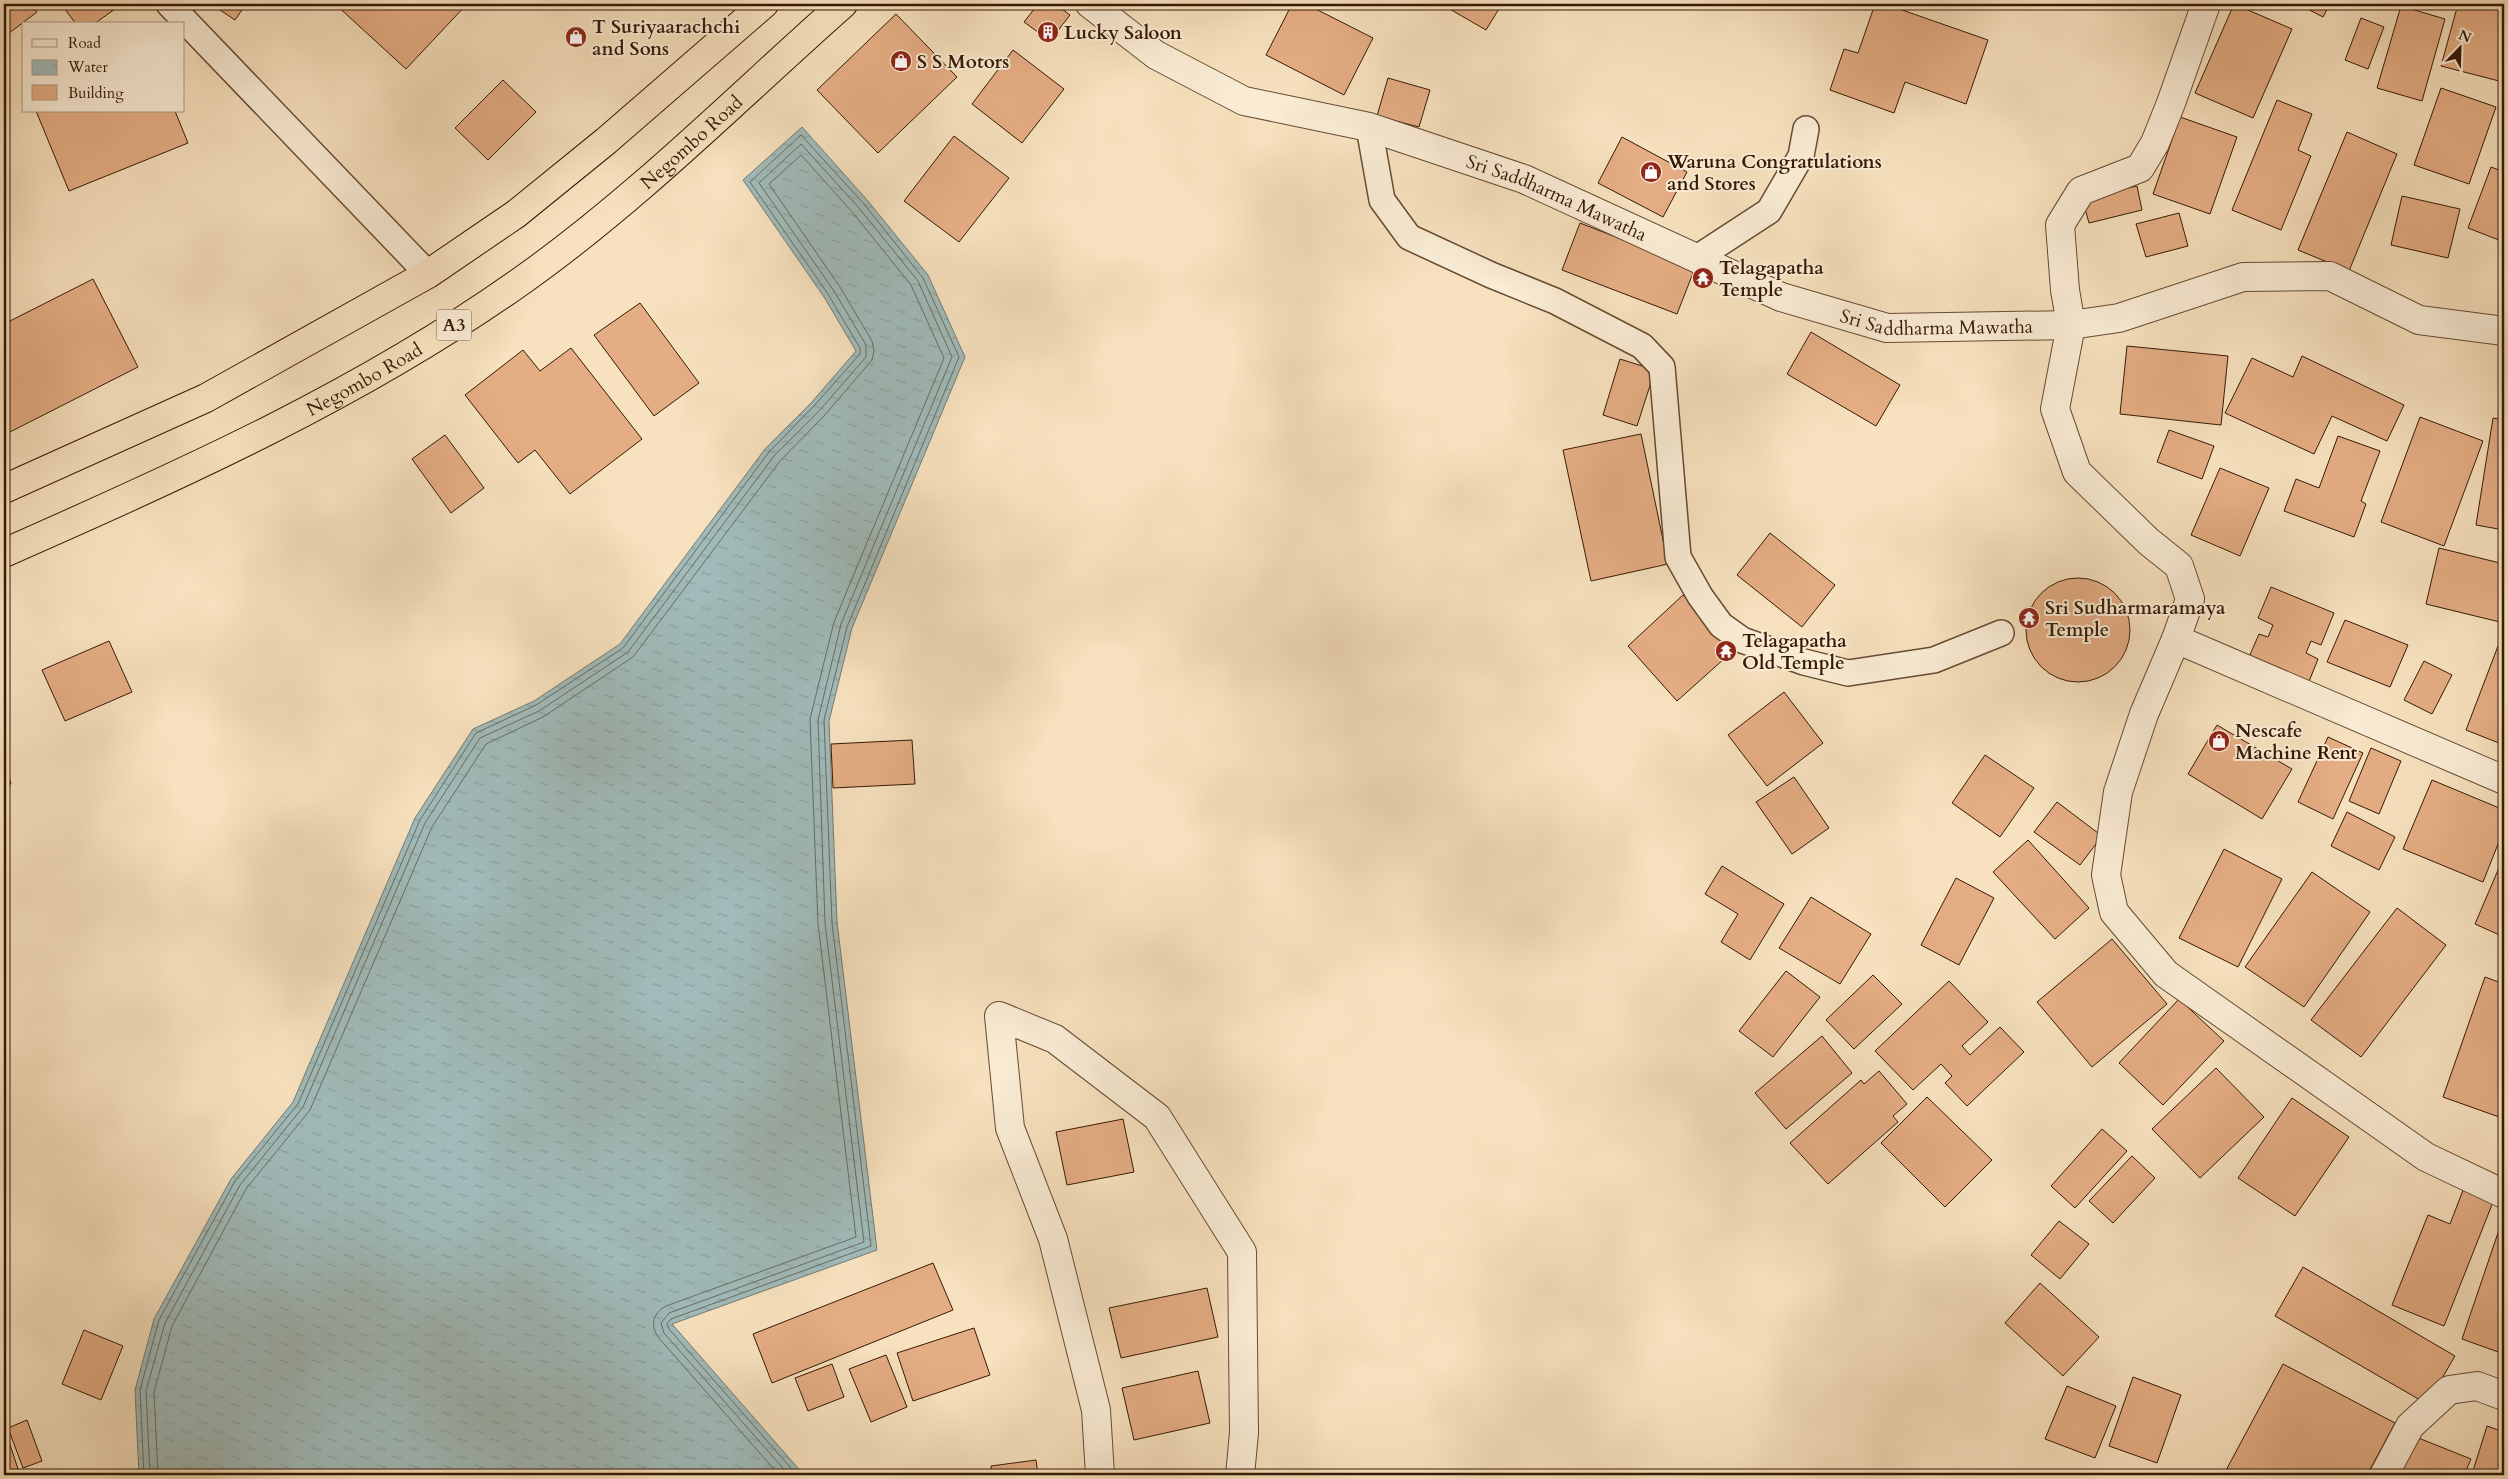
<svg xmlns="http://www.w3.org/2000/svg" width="2508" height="1479" viewBox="0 0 2508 1479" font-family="Cardo,serif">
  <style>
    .water { fill: url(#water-ripples); stroke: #767a72 }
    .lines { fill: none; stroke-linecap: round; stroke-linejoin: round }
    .shore { stroke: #6b6a60; stroke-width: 1 }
    .building { fill: #e5ad84; stroke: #361905 }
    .lane-casing { stroke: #664b33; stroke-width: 28 }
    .street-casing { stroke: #664b33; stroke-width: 30 }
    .highway-casing { stroke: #361905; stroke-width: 30 }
    .lane { stroke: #faecd5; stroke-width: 25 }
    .street { stroke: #faecd5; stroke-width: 28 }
    .highway { stroke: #f7e1be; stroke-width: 28 }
    .labels { text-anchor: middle; stroke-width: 4; stroke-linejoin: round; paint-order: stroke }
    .shield { fill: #faecd5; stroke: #715843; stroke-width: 1 }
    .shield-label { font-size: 18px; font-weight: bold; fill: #361905 }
    .poi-label { font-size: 19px; font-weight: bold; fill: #361905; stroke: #faecd5; text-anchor: start }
    .street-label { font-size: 19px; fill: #361905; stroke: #faecd5 }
  </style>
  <defs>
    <pattern id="water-ripples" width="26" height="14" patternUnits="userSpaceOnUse" patternTransform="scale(1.25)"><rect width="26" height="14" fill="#a0bbba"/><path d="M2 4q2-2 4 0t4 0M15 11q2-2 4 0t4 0" fill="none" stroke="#8aa09e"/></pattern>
  </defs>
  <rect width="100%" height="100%" fill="#f7e1be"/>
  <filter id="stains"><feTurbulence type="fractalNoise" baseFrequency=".004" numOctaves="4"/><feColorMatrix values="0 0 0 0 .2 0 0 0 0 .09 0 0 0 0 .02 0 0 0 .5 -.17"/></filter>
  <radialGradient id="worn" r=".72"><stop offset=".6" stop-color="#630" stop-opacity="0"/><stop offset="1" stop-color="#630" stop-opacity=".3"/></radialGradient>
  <!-- water -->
  <path class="water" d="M 802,127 L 868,201 L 928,275 L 965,357 L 852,628 L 829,721 L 837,922 L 877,1250 L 672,1324 L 804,1475 L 139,1475 L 135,1390 L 154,1319 L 231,1179 L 293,1102 L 415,818 L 473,729 L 534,701 L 620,644 L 765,449 L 811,403 L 856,351 L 824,297 L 743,180 Z"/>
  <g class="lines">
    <!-- shore -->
    <path class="shore" d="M 144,1475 L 140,1390 L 159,1320 L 235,1181 L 298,1104 L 420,820 L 476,733 L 536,705 L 623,648 L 769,452 L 814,406 L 860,354 L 860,348 L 828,294 L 750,182 L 801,135 L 864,204 L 923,278 L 959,357 L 847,627 L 824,720 L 832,923 L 871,1246 L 671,1319 L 667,1324 L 669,1329 L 797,1475
      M 150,1475 L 146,1391 L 165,1323 L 240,1185 L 303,1107 L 425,823 L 480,738 L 539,711 L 628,652 L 774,456 L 819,411 L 866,357 L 866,345 L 834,291 L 759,183 L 801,144 L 859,208 L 918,281 L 952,357 L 841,624 L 818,720 L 825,923 L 864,1242 L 669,1313 L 661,1323 L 664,1333 L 789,1475
      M 158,1475 L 154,1392 L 172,1326 L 246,1189 L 310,1110 L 432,827 L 486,744 L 543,717 L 633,657 L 780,461 L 824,416 L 872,360 L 874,351 L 872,341 L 840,287 L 769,184 L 801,155 L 853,213 L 911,285 L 944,358 L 834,622 L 810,719 L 818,924 L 856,1237 L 666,1306 C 653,1313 650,1325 658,1337 L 779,1475"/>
  </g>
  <!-- building -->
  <path class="building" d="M 4,4 L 30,4 L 37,12 L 4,37 Z
    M 61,4 L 122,4 L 94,24 L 76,24 Z
    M 211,4 L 246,4 L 235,20 Z
    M 335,4 L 467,4 L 406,69 Z
    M 1038,4 L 1055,4 L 1070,15 L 1050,41 L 1024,22 Z
    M 1292,4 L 1306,4 L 1373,38 L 1344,95 L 1266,55 Z
    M 1441,4 L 1502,4 L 1486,30 Z
    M 1875,4 L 1885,4 L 1988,40 L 1966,104 L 1905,82 L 1894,113 L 1830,90 L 1844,49 L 1858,53 Z
    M 2234,4 L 2292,29 L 2253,118 L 2195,93 Z
    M 2298,4 L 2330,4 L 2323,17 Z
    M 2458,4 L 2504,4 L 2504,63 L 2499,81 L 2441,66 Z
    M 2401,6 L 2445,19 L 2422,101 L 2377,88 Z
    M 896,14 L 957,77 L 878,153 L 817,90 Z
    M 2361,18 L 2384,27 L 2368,69 L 2345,60 Z
    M 1013,50 L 1064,89 L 1022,143 L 972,104 Z
    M 1388,78 L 1430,90 L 1419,127 L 1377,116 Z
    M 503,80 L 536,112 L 488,160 L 455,128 Z
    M 2441,88 L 2496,107 L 2469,184 L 2414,165 Z
    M 2277,100 L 2312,114 L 2298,150 L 2311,156 L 2281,230 L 2232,210 Z
    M 36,111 L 175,111 L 188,143 L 69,191 Z
    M 2180,117 L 2237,137 L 2210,214 L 2153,194 Z
    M 2347,132 L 2397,154 L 2349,271 L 2298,250 Z
    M 954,136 L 1009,178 L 959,242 L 904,201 Z
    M 1622,137 L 1687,172 L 1663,217 L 1598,183 Z
    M 2491,167 L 2504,172 L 2504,242 L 2468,228 Z
    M 2137,186 L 2142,210 L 2089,223 L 2082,198 Z
    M 2402,196 L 2460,209 L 2448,258 L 2391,245 Z
    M 2179,213 L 2188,246 L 2146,257 L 2136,224 Z
    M 1580,223 L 1695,268 L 1677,314 L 1562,270 Z
    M 93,279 L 138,367 L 4,435 L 4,324 Z
    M 640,303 L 699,383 L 654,416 L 594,335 Z
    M 1811,332 L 1900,385 L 1876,426 L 1787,374 Z
    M 2127,346 L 2228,356 L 2221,425 L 2120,414 Z
    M 571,348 L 642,439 L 570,494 L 535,450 L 518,463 L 465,395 L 523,350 L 540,371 Z
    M 2302,356 L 2404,405 L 2387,441 L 2332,416 L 2314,454 L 2225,413 L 2252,358 L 2293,377 Z
    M 1620,359 L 1655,370 L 1637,426 L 1603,415 Z
    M 2420,417 L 2483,441 L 2444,546 L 2381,522 Z
    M 2493,418 L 2504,420 L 2504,530 L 2476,525 Z
    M 2169,430 L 2214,446 L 2202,479 L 2157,462 Z
    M 1641,434 L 1668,564 L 1591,581 L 1563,450 Z
    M 445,435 L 484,488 L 451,513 L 412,459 Z
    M 2338,436 L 2380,451 L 2361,501 L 2366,504 L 2354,537 L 2284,511 L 2296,479 L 2319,488 Z
    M 2220,468 L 2269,488 L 2240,556 L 2191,535 Z
    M 1770,533 L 1835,585 L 1802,627 L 1737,575 Z
    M 2439,548 L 2504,564 L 2504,623 L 2426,604 Z
    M2026 630a52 52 0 1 1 104 0a52 52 0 1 1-104 0Z
    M 2271,587 L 2334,613 L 2321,645 L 2311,641 L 2306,653 L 2318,659 L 2306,689 L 2246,664 L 2259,634 L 2268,637 L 2273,625 L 2258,618 Z
    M 1683,595 L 1734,650 L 1677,701 L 1628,646 Z
    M 2345,620 L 2408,645 L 2390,687 L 2327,662 Z
    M 109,641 L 132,692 L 65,721 L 42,670 Z
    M 2498,646 L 2504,648 L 2504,745 L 2466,730 Z
    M 2424,661 L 2452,675 L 2432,714 L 2404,700 Z
    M 1784,692 L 1823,743 L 1767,786 L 1728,735 Z
    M 2217,725 L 2292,769 L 2262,819 L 2188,774 Z
    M 2328,737 L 2363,753 L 2333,819 L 2298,802 Z
    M 912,740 L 915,784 L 833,788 L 831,744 Z
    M 2371,748 L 2401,761 L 2379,814 L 2349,801 Z
    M 1985,755 L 2034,788 L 2000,837 L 1952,803 Z
    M 4,760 L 11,784 L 4,786 Z
    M 1794,777 L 1829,828 L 1792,854 L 1756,802 Z
    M 2432,780 L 2504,810 L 2504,829 L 2483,882 L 2403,849 Z
    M 2057,802 L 2102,836 L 2080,865 L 2034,832 Z
    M 2347,812 L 2395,837 L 2379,870 L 2331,846 Z
    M 2028,840 L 2089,908 L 2055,939 L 1993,872 Z
    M 2224,849 L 2282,879 L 2238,967 L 2179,938 Z
    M 2504,856 L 2504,937 L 2475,924 Z
    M 1722,866 L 1784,904 L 1750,960 L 1721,942 L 1738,914 L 1705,894 Z
    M 2312,872 L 2370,912 L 2304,1007 L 2245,967 Z
    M 1956,878 L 1994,898 L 1959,965 L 1921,945 Z
    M 1811,897 L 1871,934 L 1840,984 L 1779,948 Z
    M 2397,908 L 2446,945 L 2361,1057 L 2311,1020 Z
    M 2112,939 L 2167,1004 L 2092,1067 L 2037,1002 Z
    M 1786,971 L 1820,997 L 1773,1057 L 1739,1031 Z
    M 1873,975 L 1902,1004 L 1854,1049 L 1826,1020 Z
    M 2485,977 L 2504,984 L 2504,1103 L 2499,1117 L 2443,1097 Z
    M 1949,981 L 1988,1022 L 1962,1046 L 1970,1055 L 2000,1027 L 2024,1052 L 1967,1106 L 1945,1083 L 1952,1076 L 1941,1064 L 1913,1090 L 1875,1051 Z
    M 2179,999 L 2224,1041 L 2163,1105 L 2119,1063 Z
    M 1822,1036 L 1852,1073 L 1786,1129 L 1755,1093 Z
    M 2216,1068 L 2264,1117 L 2200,1178 L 2152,1129 Z
    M 1879,1071 L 1907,1104 L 1893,1116 L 1898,1122 L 1828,1184 L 1790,1143 L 1861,1080 L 1864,1084 Z
    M 1927,1097 L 1992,1160 L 1945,1207 L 1881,1143 Z
    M 2292,1098 L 2349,1137 L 2295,1216 L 2238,1178 Z
    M 1123,1119 L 1134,1172 L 1067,1185 L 1056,1132 Z
    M 2102,1129 L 2127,1151 L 2075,1208 L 2051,1186 Z
    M 2132,1156 L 2155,1178 L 2113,1223 L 2089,1201 Z
    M 2465,1185 L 2495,1197 L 2444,1326 L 2392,1305 L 2428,1215 L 2450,1224 Z
    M 2059,1221 L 2089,1244 L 2060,1279 L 2031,1255 Z
    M 2502,1221 L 2504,1222 L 2504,1354 L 2462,1339 Z
    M 933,1263 L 953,1310 L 772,1383 L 753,1334 Z
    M 2303,1267 L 2455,1356 L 2427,1404 L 2275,1316 Z
    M 2040,1283 L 2099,1337 L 2063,1376 L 2005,1323 Z
    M 1207,1288 L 1218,1337 L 1121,1358 L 1109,1308 Z
    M 974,1328 L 990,1375 L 913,1401 L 897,1353 Z
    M 84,1330 L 123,1346 L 101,1400 L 62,1384 Z
    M 886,1355 L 907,1407 L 871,1422 L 849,1369 Z
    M 832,1364 L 844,1397 L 808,1411 L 795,1378 Z
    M 2283,1364 L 2395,1423 L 2367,1475 L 2224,1474 Z
    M 1198,1371 L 1210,1423 L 1134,1440 L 1122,1388 Z
    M 2133,1377 L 2181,1395 L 2157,1463 L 2109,1446 Z
    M 2067,1386 L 2116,1406 L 2095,1458 L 2045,1439 Z
    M 27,1420 L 42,1461 L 23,1468 L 8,1428 Z
    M 4,1426 L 18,1469 L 4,1474 Z
    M 2487,1426 L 2504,1432 L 2504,1475 L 2486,1475 L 2473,1471 Z
    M 2416,1437 L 2471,1459 L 2464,1475 L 2401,1475 Z
    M 1036,1460 L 1038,1475 L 992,1475 L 991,1466 Z"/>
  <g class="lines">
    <!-- lane casing -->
    <g class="lane-casing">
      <path id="lane" d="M 169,4 L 428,274
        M 1369,127 L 1382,200 L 1409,237 L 1491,275 L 1555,301 L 1642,346 L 1662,367 L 1678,557 L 1700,596 L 1721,625 L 1742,640 L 1804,662 L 1848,673 L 1934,660 L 2001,633
        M 1697,258 L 1769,211 L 1801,156 L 1806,129"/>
    </g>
    <!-- street casing -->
    <g class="street-casing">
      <g id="street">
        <path id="s1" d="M 1090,4 L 1156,55 L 1244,101 L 1369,127 L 1524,179 L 1781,297 L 1887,328 L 2071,325 L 2119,318 L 2243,277 L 2330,276 L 2419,320 L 2504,331"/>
        <path d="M 2206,4 L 2171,103 L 2155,143 L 2140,168 L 2081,191 L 2060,225 L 2065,290 L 2071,325 L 2055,409 L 2077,472 L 2148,541 L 2179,566 L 2190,599 L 2176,639 L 2504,780"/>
        <path d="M 2176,639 L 2144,714 L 2118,792 L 2106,875 L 2114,912 L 2166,974 L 2426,1157 L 2504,1194"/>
        <path d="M 1100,1475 L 1096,1410 L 1053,1239 L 1010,1128 L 999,1016 L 1055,1039 L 1157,1117 L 1242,1252 L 1244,1433 L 1240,1475"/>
        <path d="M 2384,1475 L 2410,1426 L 2449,1390 L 2477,1386 L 2504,1396"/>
      </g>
    </g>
    <!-- highway casing -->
    <g class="highway-casing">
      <g id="highway">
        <path d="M 4,489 L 206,398 L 428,274 L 516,214 L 606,141 L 764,4"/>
        <path id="s2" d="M 4,553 C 183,474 364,393 524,279 C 638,198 739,96 843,4"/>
      </g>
    </g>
    <!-- lane -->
    <use href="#lane" class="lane"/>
    <!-- street -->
    <use href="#street" class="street"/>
    <!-- highway -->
    <use href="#highway" class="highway"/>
  </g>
  <!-- icons -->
  <defs>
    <g id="building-disc" transform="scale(1.125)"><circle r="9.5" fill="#8f2418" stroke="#faecd5"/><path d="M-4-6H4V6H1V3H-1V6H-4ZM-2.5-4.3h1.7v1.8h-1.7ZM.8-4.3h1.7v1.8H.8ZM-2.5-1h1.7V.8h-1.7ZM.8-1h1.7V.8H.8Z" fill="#fff"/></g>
    <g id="shop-disc" transform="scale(1.125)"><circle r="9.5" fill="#8f2418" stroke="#faecd5"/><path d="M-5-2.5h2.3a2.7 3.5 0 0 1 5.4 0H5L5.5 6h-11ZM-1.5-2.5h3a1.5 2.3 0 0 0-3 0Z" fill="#fff"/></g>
    <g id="temple-disc" transform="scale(1.125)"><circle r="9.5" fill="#8f2418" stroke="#faecd5"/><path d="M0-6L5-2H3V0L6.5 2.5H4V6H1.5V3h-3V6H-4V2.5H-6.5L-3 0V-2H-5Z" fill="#fff"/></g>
  </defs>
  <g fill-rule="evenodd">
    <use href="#building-disc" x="1048" y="32"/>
    <use href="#shop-disc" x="576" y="37"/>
    <use href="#shop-disc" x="901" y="61"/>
    <use href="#shop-disc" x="1651" y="172"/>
    <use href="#temple-disc" x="1703" y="278"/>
    <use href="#temple-disc" x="2029" y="618"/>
    <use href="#temple-disc" x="1726" y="651"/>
    <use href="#shop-disc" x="2219" y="741"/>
  </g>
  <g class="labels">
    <!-- shield labels -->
    <rect class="shield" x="436.5" y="309.5" width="35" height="31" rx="4"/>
    <g class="shield-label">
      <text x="454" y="331">A3</text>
    </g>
    <!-- poi labels -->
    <g class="poi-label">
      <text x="592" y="33">T Suriyaarachchi<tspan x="592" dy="22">and Sons</tspan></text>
      <text x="1064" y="39">Lucky Saloon</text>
      <text x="917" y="68">S S Motors</text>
      <text x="1667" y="168">Waruna Congratulations<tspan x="1667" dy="22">and Stores</tspan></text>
      <text x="1719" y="274">Telagapatha<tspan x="1719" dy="22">Temple</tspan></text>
      <text x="2045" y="614">Sri Sudharmaramaya<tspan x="2045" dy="22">Temple</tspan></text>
      <text x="1742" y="647">Telagapatha<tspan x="1742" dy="22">Old Temple</tspan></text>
      <text x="2235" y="737">Nescafe<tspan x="2235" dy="22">Machine Rent</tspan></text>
    </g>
    <!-- street labels -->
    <g class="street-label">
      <text dy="7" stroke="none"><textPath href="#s2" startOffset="805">Negombo Road</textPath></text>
      <text dy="7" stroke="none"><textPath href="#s1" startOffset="511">Sri Saddharma Mawatha</textPath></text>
      <text dy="7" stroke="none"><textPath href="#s1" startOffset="916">Sri Saddharma Mawatha</textPath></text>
      <text dy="7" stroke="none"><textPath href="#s2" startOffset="400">Negombo Road</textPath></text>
    </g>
  </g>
  <!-- margin -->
  <rect width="2508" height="1479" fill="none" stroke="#f7e1be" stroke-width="20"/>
  <rect x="5" y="5" width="2498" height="1469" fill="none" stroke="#361905" stroke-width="2.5"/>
  <rect x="10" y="10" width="2488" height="1459" fill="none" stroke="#361905"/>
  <!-- legend -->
  <rect x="22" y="22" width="162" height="90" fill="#faecd5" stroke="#ac9882"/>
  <rect x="32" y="39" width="25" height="8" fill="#faecd5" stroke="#ac9882"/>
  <text x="68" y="48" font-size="15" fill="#361905">Road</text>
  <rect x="32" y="60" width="25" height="15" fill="url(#water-ripples)" stroke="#ac9882"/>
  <text x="68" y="72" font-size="15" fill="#361905">Water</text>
  <rect x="32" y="85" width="25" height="15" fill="#e5ad84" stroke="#ac9882"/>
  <text x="68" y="98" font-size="15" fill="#361905">Building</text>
  <!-- north arrow -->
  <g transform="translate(2460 48) rotate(23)" stroke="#faecd5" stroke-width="4" paint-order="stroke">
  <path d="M0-4L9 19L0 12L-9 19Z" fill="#361905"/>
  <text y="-8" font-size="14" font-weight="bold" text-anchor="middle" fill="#361905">N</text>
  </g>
  <rect width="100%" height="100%" filter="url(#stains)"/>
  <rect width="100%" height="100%" fill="url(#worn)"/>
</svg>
